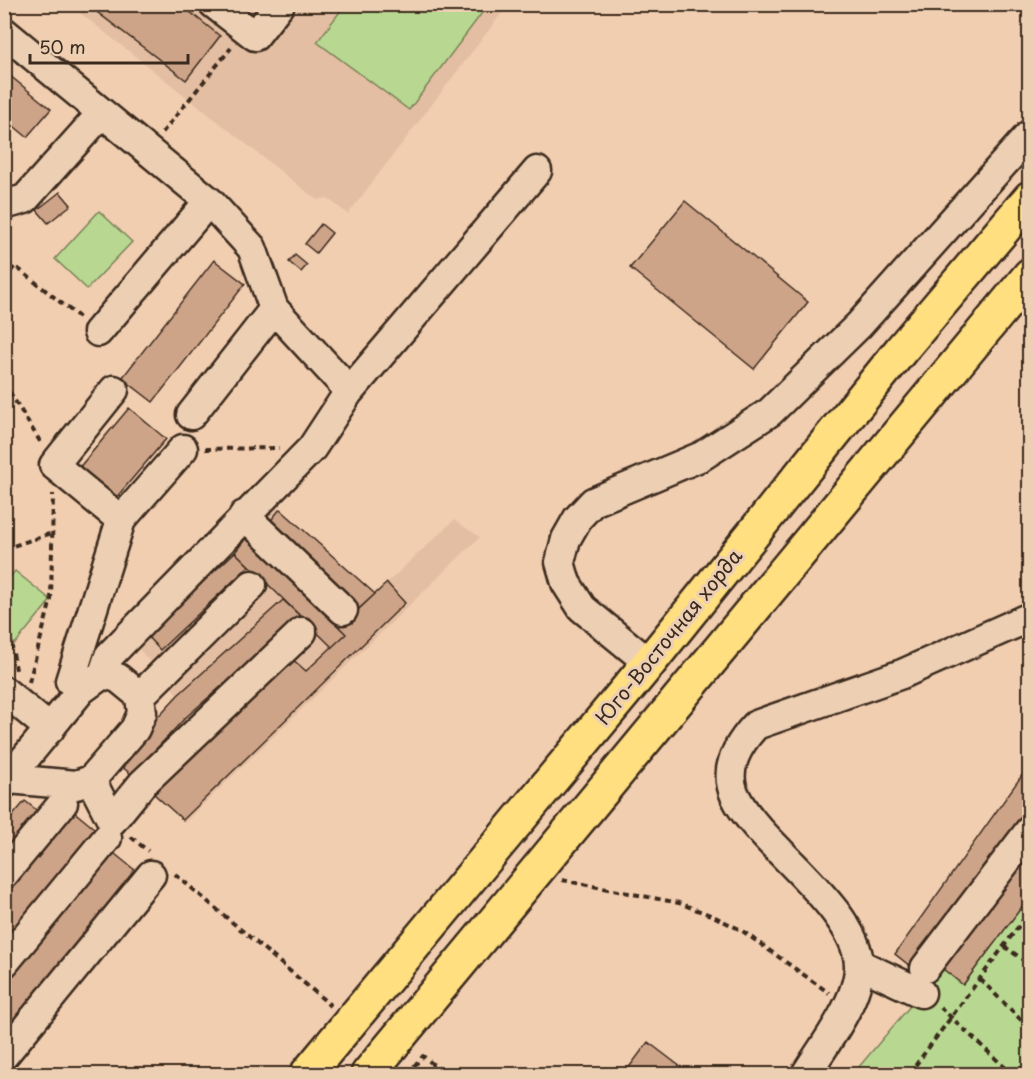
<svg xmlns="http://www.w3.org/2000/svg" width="1034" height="1079" viewBox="0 0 1034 1079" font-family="'Playpen Sans',sans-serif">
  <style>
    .built { fill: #e4bea2 }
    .green { fill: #b8d891; stroke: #7a8158; stroke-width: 1.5 }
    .building { fill: #cea489; stroke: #3b2a1e; stroke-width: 1.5 }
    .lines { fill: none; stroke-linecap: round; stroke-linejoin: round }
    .minor-casing { stroke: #3b2a1e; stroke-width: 33 }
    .major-casing { stroke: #3b2a1e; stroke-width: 38 }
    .path { stroke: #3b2a1e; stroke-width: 4; stroke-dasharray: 6 4.5; stroke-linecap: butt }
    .minor { stroke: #edd0b4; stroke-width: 28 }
    .major { stroke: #ffdf80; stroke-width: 33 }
    .labels { text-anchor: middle; stroke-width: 6; stroke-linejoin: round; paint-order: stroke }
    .street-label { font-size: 20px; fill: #3b2a1e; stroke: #edd0b4 }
  </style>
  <rect width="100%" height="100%" fill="#f2ceb1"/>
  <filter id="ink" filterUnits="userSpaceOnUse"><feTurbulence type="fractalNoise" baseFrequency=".0167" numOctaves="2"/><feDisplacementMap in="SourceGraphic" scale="12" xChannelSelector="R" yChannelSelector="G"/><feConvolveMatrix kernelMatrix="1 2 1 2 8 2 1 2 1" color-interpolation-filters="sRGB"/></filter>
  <g filter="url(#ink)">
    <!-- built -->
    <path class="built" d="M 70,5 L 508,5 L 348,214 L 327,198 L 317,200 Z
      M 270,500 L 375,594 L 454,520 L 480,537 L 185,822 L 116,762 L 178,695 L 133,642 Z"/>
    <!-- green -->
    <path class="green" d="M 345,5 L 345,4 L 488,5 L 409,110 L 317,42 Z
      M 99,211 L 132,242 L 87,289 L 55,259 Z
      M 15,571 L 51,600 L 15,644 L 5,635 L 5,583 Z
      M 1029,896 L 1029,1074 L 853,1074 L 921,993 L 938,965 L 964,984 Z"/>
    <!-- building -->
    <path class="building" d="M 103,4 L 180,4 L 220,36 L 186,80 L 97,12 Z
      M 4,71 L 51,109 L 27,137 L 4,118 Z
      M 60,192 L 71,205 L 48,223 L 37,210 Z
      M 685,201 L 808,302 L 754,369 L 630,268 Z
      M 321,224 L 332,233 L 316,253 L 305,244 Z
      M 295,255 L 307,265 L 301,272 L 289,262 Z
      M 214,260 L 245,284 L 153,402 L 122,378 Z
      M 129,408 L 166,439 L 115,499 L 78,469 Z
      M 280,509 L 375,594 L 358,610 L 268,524 Z
      M 247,537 L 346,634 L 332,647 L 235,552 Z
      M 235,552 L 249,566 L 160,650 L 146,635 Z
      M 387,583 L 405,603 L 183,820 L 154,794 L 291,658 L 306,671 L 332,647 L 346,634 L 339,627 Z
      M 283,600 L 300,616 L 228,688 L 224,684 L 185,718 L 132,775 L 116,762 L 178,695 Z
      M 1030,764 L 1030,809 L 915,970 L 895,954 Z
      M 25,801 L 43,815 L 4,861 L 4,826 Z
      M 67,806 L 100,833 L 4,949 L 4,883 Z
      M 1030,847 L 1030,896 L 963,985 L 938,965 Z
      M 110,850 L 141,875 L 4,1041 L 4,978 Z
      M 648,1042 L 690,1074 L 633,1074 L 627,1070 Z"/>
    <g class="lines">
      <!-- minor casing -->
      <g class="minor-casing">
        <path id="minor" d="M 214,4 L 255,36 L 280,4
          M 4,32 L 209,201 L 252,248 L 274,309 L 344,385 L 348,393 L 312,448 L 109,656 L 103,674
          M 4,205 L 25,199 L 101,114
          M 98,332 L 209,201
          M 114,390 L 54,465 L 121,520
          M 348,393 L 537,171
          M 191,415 L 274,309
          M 244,515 L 343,610
          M 649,663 L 582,608 L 566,583 L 560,562 L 566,539 L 578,518 L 593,502 L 702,456 L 770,412 L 859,325 L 1030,134
          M 81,690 L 70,681 L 121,520 L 183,449
          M 4,691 L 50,729
          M 140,696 L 252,585
          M 91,780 L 112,821 L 142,784 L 302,632
          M 4,784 L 81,690 L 103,674 L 118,678 L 140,696 L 142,713 L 135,729 L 91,780 L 76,785 L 9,779
          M 4,874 L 63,803
          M 4,963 L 107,838
          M 859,964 L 921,993
          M 925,968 L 1030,830
          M 4,1055 L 151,875
          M 806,1074 C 824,1045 860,999 859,965 C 858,917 782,859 752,821 C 743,810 733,797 731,782 C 728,760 742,740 756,725 L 902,674 L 1030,617"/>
      </g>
      <!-- major casing -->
      <g class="major-casing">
        <path id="major" d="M 307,1074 L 649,663 L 901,350 L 1030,198
          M 368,1074 L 1030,275"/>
      </g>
      <!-- path -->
      <path class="path" d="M 162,133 L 231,48
        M 4,280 L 15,266 L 79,317
        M 4,383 L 41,443
        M 205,449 L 279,448
        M 4,549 L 52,533
        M 4,602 L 16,670
        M 29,682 L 51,600 L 53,494
        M 131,837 L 148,851
        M 175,874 L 329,1004 L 327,1006
        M 562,880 L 679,903 L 713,916 L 741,930 L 829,993
        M 1004,946 L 1030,965
        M 980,979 L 1030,1029
        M 940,1007 L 1012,1074
        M 407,1074 L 423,1056 L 445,1074
        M 424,1074 L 433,1064
        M 909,1074 L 1030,911"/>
      <!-- minor -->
      <use href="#minor" class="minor"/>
      <!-- major -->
      <use href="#major" class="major"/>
    </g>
  </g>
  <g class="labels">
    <!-- street labels -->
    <g class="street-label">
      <text transform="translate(669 637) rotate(-51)" y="7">Юго-Восточная хорда</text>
    </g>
  </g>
  <!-- margin -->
  <rect width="1034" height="1079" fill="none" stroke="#edd0b4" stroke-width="24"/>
  <rect x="12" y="12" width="1010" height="1055" fill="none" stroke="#3b2a1e" stroke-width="2" filter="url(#ink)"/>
  <!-- scale -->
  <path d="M30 54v9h158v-9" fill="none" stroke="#3b2a1e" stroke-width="3"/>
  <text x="39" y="54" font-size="18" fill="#3b2a1e" stroke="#edd0b4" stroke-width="4.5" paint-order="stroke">50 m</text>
</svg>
